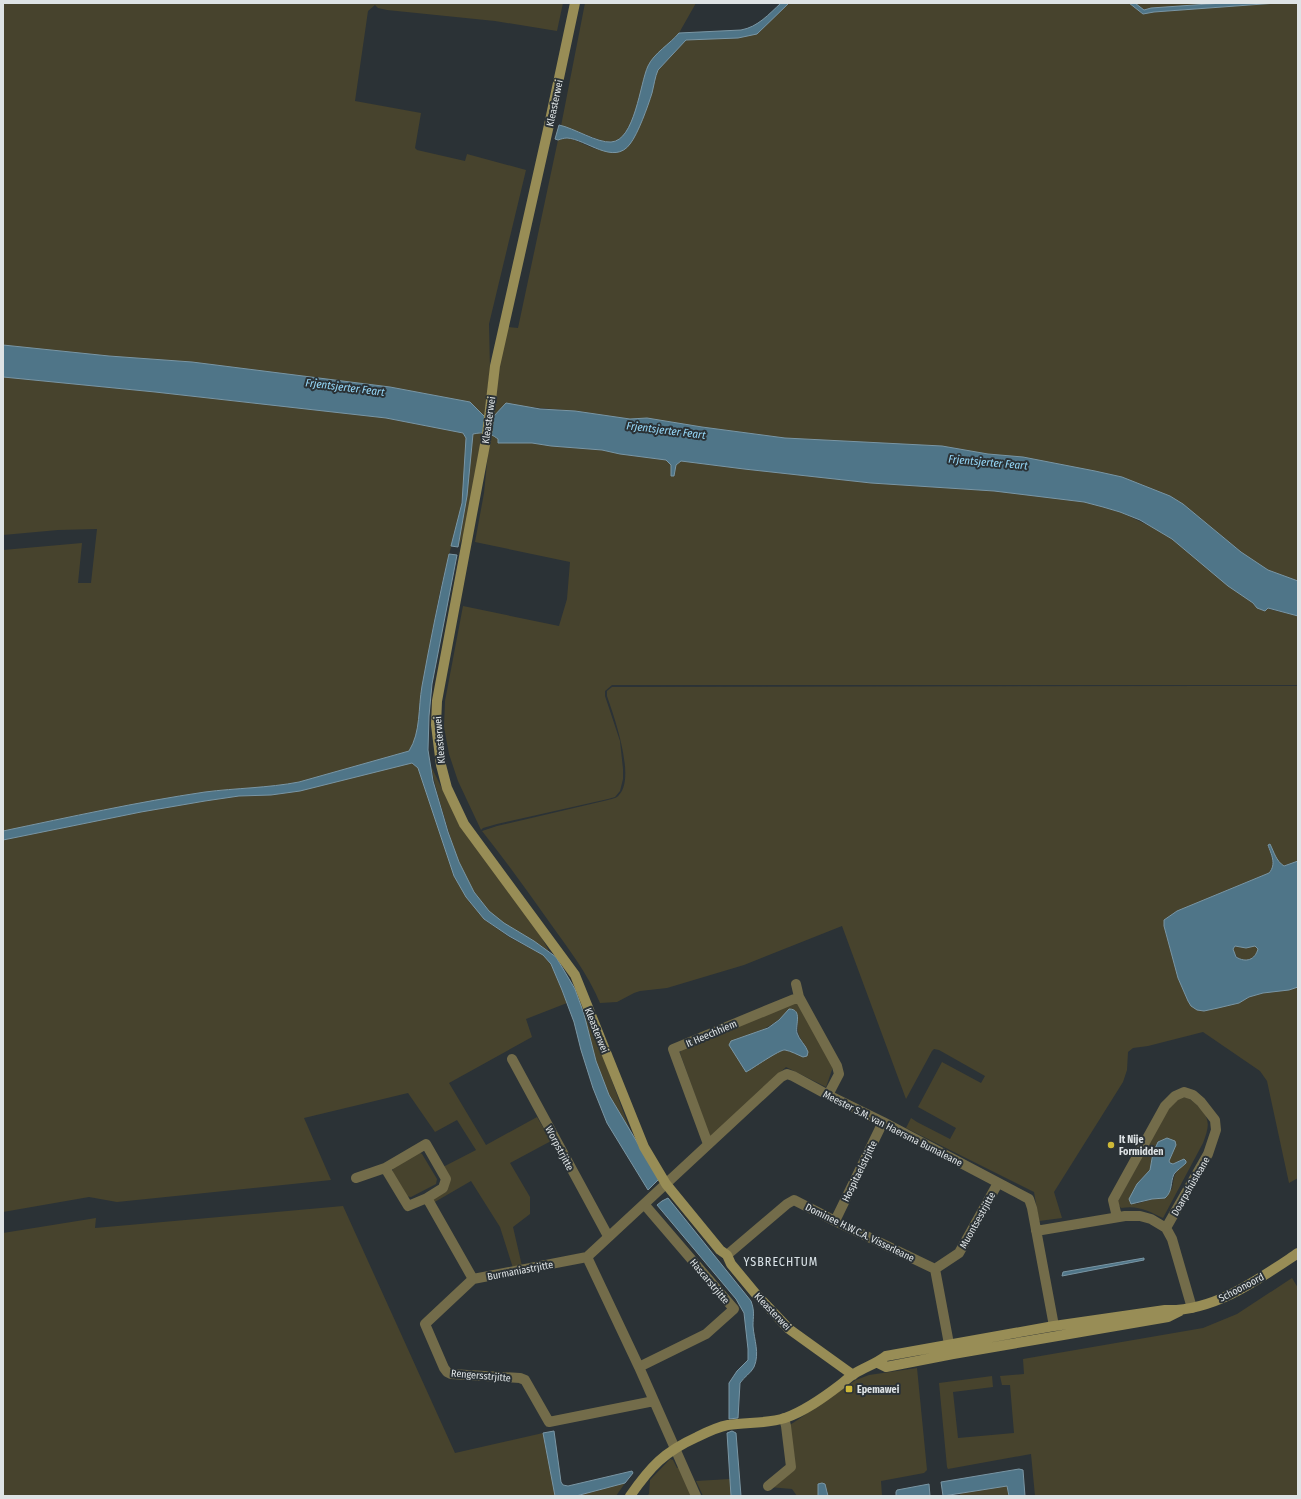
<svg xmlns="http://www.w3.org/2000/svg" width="1301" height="1499" viewBox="0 0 1301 1499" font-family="'Fira Sans Condensed',sans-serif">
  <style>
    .green { fill: #47432d; fill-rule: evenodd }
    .water { fill: #4f7588; stroke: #7a96a4; fill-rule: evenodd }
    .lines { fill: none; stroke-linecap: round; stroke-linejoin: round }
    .street { stroke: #736c4a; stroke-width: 10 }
    .secondary { stroke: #988d56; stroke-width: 10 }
    .poi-dot { fill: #ceb837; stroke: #2b3236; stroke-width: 1.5 }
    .labels { text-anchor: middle; stroke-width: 4; stroke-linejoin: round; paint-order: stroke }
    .street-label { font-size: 10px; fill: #dee3e5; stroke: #2b3236 }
    .poi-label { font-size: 10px; font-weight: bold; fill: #dee3e5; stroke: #2b3236; text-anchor: start }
    .water-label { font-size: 11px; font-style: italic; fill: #96d9fa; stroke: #2b3236 }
    .quarter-label { font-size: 12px; letter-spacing: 1px; fill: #dbe4e9; stroke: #2b3236 }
  </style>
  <rect width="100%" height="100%" fill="#2b3236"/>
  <!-- green -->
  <path class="green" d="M 3,3 L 563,3 L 557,31 L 495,21 L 387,10 L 378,8 L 375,5 L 368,11 L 355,101 L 421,113 L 415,148 L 417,150 L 465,161 L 467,154 L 526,170 L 489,324 L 490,369 L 484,416 L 470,402 L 390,387 L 192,362 L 109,356 L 3,345 Z
    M 585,3 L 696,3 L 679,33 L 652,60 L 648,67 L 638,104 L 632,121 L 623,136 L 618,141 L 606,142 L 561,126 Z
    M 789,3 L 1129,3 L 1143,14 L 1154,12 L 1277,3 L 1298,3 L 1298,581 L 1268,570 L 1241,552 L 1183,504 L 1170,496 L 1122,477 L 1095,471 L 1023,457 L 988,454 L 942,446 L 785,438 L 702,427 L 647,418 L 630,419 L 575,411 L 530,407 L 502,408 L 493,417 L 494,393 L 507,327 L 518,328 L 558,140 C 575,134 586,149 602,150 C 610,151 622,146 630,144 L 651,96 L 655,75 L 658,70 L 686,40 L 738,38 L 756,34 Z
    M 1135,3 L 1223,3 L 1151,8 L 1144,10 Z
    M 3,377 L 155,392 L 386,418 L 463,433 L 466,438 L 463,489 L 460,511 L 440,591 L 427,659 L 421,690 L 418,727 L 415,743 L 409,751 L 299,782 C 268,788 236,788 205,792 C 137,802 70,817 3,831 L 3,550 L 82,543 L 78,583 L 91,583 L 97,529 L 58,530 L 3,535 Z
    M 483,432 L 464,535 L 458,547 L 467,496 L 473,434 Z
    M 490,433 L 498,439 L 498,443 L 532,443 L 551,446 L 602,450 L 620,454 L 666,460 L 671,465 L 671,476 L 674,476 L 676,465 L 681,461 L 744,469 L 871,483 L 994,491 L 1084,502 L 1120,512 L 1154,528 L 1172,539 L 1256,606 L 1298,616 L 1298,685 L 612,685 L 605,691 L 605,696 L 620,741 L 623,769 L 623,779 L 620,791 L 615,797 L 608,799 L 497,824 L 483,828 L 481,830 L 458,781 L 449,754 L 444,727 L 445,701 L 463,606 L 559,626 L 567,599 L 570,562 L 475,542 L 484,493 Z
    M 1215,686 L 1298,686 L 1298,861 L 1283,866 L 1276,859 L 1270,844 L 1268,845 C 1270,854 1277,864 1269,873 L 1177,911 L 1164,920 L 1164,926 L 1178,978 L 1188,1001 L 1191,1006 L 1239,1003 L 1249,997 L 1263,993 L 1289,990 L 1298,987 L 1298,1178 L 1289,1183 L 1267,1081 L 1260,1071 L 1203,1032 L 1148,1046 L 1133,1048 L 1128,1052 L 1127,1070 L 1123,1082 L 1054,1192 L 1062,1218 L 1039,1221 L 1034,1192 L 906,1128 L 911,1118 L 917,1122 L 950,1139 L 956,1128 L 918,1107 L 942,1062 L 981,1083 L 985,1076 L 939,1050 L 934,1049 L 932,1051 L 906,1099 L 842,926 L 744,965 L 667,988 L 640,991 L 634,993 L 617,1002 L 600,1003 C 588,974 568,948 550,923 C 528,892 506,861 482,831 L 497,826 L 608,800 C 612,799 617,798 619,795 C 636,778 614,716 607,696 L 607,691 L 612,687 Z
    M 411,763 L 418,768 L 454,876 L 484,919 L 509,937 L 543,955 L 551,964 L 567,1003 L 526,1019 L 532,1037 L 449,1083 L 486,1145 L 537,1117 L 551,1141 L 510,1163 L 530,1197 L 530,1214 L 513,1227 L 522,1266 L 513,1268 L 500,1227 L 471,1181 L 433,1203 L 432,1196 L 448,1185 L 441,1168 L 476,1150 L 457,1120 L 435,1132 L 408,1093 L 304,1118 L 331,1180 L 117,1202 L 89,1197 L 3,1212 L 3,840 L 141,812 L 205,801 L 239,796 L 271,795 L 300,791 Z
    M 431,766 L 447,799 L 538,931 L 549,951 C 530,938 507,928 490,912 C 464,888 454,849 444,816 C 439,799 434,783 431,766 Z
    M 1237,945 L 1246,948 L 1254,945 L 1258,949 C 1254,964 1237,964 1233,949 Z
    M 575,989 C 599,1038 614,1090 634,1140 L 609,1095 L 596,1061 L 584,1014 Z
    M 791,1002 L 802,1003 L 833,1067 L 826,1087 L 786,1067 L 710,1137 L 680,1053 L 681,1050 ZM 789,1010 L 798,1016 C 797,1032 797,1035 807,1048 L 779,1051 L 735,1039 C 758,1033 773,1027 789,1010 Z
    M 1183,1097 C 1190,1098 1194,1102 1199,1107 C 1211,1120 1209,1127 1203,1143 L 1163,1218 C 1148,1211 1139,1205 1121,1208 L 1118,1204 L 1118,1201 L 1170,1104 ZM 1156,1145 L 1173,1152 L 1169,1161 L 1170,1163 L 1173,1164 L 1181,1160 L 1186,1163 C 1173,1173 1175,1174 1172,1189 L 1156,1198 L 1136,1204 L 1133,1191 L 1141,1179 L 1150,1170 L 1153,1153 Z
    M 419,1152 L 422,1154 L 437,1179 L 436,1184 L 411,1197 L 405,1196 L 392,1172 L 394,1166 Z
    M 343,1206 L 455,1453 L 543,1433 L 555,1496 L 3,1496 L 3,1233 L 96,1218 L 95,1228 Z
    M 1292,1278 L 1298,1288 L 1298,1496 L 1035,1496 L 1031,1454 L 948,1469 L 947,1467 L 939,1383 L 992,1376 L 993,1387 L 953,1392 L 958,1438 L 1014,1433 L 1010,1385 L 1002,1385 L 1000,1376 L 1024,1374 L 1023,1359 L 1203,1328 L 1237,1314 Z
    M 917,1368 L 927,1470 L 924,1473 L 881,1481 L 882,1496 L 828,1496 L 828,1491 L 818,1484 L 818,1496 L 797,1496 L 792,1489 L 769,1487 L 795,1462 L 790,1425 L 856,1380 L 869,1375 Z
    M 670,1459 L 673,1460 L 677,1468 L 679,1467 L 692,1496 L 646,1496 L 649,1494 L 650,1480 Z
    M 730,1479 L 731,1496 L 703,1496 L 696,1481 Z
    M 625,1483 L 616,1496 L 576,1496 Z
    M 1007,1486 L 1009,1496 L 961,1496 L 959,1493 Z"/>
  <!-- water -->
  <path class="water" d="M 781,3 L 789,3 L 757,34 L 738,38 L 686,40 L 658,70 C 655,77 654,85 652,93 C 648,106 638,134 630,144 C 614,166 586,139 567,138 C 564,138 561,139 558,140 L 555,139 L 559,125 C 574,128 597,143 611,142 C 635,141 640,83 648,66 C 654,53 670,44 679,33 L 741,30 C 758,27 769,14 781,3 Z
    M 1129,3 L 1135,3 L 1144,10 L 1151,8 L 1223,3 L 1277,3 L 1154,12 L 1143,14 Z
    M 3,345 L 109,356 L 192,362 L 390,387 L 470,402 L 484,416 L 493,417 L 506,403 L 540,409 L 575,411 L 630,419 L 647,418 L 702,427 L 785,438 L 942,446 L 988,454 L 1023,457 L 1095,471 L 1122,477 L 1170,496 L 1183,504 L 1241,552 L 1268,570 L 1298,581 L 1298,616 L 1268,608 L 1265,611 L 1257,608 L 1253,603 L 1228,586 L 1172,539 L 1140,520 L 1120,512 L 1103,507 L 1084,502 L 994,491 L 871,483 L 744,469 L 681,461 L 676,465 L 674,476 L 671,476 L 671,465 L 666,460 L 620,454 L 602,450 L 551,446 L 532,443 L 498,443 L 498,439 C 489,432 484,432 473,434 L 467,496 L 458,547 L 451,546 L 462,503 L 466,438 L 463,433 L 386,418 L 155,392 L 3,377 Z
    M 449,554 L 457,555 L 432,684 L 429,716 L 428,750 L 433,781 L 448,832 L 459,862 L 474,892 L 489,911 L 504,923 L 534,941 L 556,957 L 575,989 L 584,1014 L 596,1061 L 609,1095 L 659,1179 L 648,1190 L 607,1123 L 593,1088 L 581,1050 L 574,1022 L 562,990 L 551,964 L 543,955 L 509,936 L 484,919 L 466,897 L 454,876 L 418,768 L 412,763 L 300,791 L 271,795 L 239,796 L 205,801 L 141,812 L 3,840 L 3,831 C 70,817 137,802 205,792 C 236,788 268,788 299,782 L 409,751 C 421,732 418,708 422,686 C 430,642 439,598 449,554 Z
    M 1270,844 C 1274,852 1276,861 1284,866 L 1298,861 L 1298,987 L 1289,990 L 1263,993 L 1249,997 L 1239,1003 L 1218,1008 L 1204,1011 L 1197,1010 L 1191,1006 L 1188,1001 L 1178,978 L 1164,926 L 1164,920 L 1177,911 L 1269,873 C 1277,864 1271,854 1268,845 ZM 1235,946 L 1246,948 L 1255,946 L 1258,949 C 1255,960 1246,963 1236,957 L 1233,949 Z
    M 789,1009 C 803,1009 795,1025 797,1033 C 799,1040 806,1045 808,1052 L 807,1056 L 803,1057 C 798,1055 791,1051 785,1050 C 780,1049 752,1069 746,1072 L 729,1045 L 731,1041 L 768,1028 L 779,1020 Z
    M 1167,1138 L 1175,1141 L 1176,1145 L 1169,1161 L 1170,1163 L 1173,1164 L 1184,1159 L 1186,1161 L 1186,1163 C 1182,1167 1177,1170 1174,1174 C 1170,1183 1173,1191 1165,1198 L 1152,1199 L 1131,1204 L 1129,1199 L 1137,1184 L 1150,1170 L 1153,1153 L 1158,1142 Z
    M 668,1198 L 751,1301 C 755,1312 753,1316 753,1326 C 754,1340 760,1353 754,1367 C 751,1373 744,1377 740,1383 L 738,1418 L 729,1419 L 729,1383 L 737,1371 L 748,1360 L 748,1349 L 744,1313 L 736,1299 L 657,1205 L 662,1201 Z
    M 1144,1258 L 1144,1260 L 1062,1276 L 1063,1272 Z
    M 554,1431 L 561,1482 L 563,1485 L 568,1486 L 632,1471 L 633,1473 L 625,1483 L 576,1496 L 555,1496 L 543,1433 Z
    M 732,1431 L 736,1433 L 741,1496 L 731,1496 L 727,1433 Z
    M 1019,1469 L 1023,1470 L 1025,1496 L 1009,1496 L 1007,1486 L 943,1496 L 941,1482 Z
    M 822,1483 L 825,1484 L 828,1496 L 818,1496 L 818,1484 Z
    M 929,1484 L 930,1496 L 896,1496 L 896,1492 L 897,1490 Z"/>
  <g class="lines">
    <!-- street -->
    <path class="street" d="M 796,984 L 799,997
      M 512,1059 L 608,1236
      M 708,1144 L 673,1049 L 799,997 L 837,1066 L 839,1074 L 828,1095
      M 385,1168 L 408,1206 L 427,1198 L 473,1279 L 587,1257
      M 356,1178 L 385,1168 L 426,1144 L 446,1179 L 443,1188 L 427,1198
      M 1117,1217 L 1113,1200 L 1165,1106 L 1175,1096 L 1184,1092 L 1193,1095 L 1201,1102 L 1215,1120 L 1216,1130 L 1208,1154 L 1166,1228
      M 835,1221 L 883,1122
      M 1036,1231 L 1125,1216 L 1140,1216 L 1151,1219 L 1166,1228 L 1172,1239 L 1192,1308
      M 727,1255 L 787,1204 L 794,1200 L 835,1221 L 935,1269 L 949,1344
      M 935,1269 L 959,1253 L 998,1183
      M 473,1279 L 425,1324 L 444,1368 L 447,1372 L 451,1374 L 520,1378 L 525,1380 L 549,1422 L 654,1401
      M 639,1367 L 706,1334 L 734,1309 L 644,1204
      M 768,1486 L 791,1467 L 786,1426 L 784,1418
      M 696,1496 L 639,1367 L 587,1257 L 781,1077 L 787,1074 L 793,1076 L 828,1095 L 883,1122 L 1029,1199 L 1032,1208 L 1054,1326"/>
    <!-- secondary -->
    <path class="secondary" d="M 575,3 L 549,125 L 495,366 L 487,434 L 437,701 L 436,725 L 441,765 L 447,788 L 464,824 L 575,975 L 644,1147 L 666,1184 L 720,1250 L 727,1255 L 731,1264 L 755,1293 L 789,1329 L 853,1375
      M 878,1363 L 886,1367 L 953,1354 L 1168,1317 L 1180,1311
      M 630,1496 C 651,1466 664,1452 697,1437 C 707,1432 717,1427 728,1425 C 747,1422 767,1424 785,1418 C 805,1411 823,1398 840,1385 C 845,1381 849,1377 854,1374 C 865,1367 876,1364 886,1356 L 1054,1326 L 1165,1310 C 1214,1312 1259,1279 1298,1253"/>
  </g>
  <!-- markers -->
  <g class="poi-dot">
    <circle cx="1111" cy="1145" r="4"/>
    <rect x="845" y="1385" width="8" height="8" rx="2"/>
  </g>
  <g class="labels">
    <!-- street labels -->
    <g class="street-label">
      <text transform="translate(554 103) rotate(-78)" y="4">Kleasterwei</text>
      <text transform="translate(488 420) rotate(-82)" y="4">Kleasterwei</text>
      <text transform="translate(439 740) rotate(-95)" y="4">Kleasterwei</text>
      <text transform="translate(597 1030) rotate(68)" y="4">Kleasterwei</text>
      <text transform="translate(711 1033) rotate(-23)" y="4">It Heechhiem</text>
      <text transform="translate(893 1128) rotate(27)" y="4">Meester S.M. van Haersma Bumaleane</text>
      <text transform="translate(560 1148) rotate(62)" y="4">Worpstrjitte</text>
      <text transform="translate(859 1171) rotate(-64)" y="4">Hospitaelstrjitte</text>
      <text transform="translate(1190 1186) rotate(-60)" y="4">Doarpshûsleane</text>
      <text transform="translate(977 1220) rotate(-61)" y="4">Muontsestrjitte</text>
      <text transform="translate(860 1232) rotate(26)" y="4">Dominee H.W.C.A. Visserleane</text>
      <text transform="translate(520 1270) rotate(-11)" y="4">Burmaniastrjitte</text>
      <text transform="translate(710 1281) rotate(50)" y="4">Hascarstrjitte</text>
      <text transform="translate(1241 1287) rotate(-28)" y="4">Schoonoord</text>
      <text transform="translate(773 1311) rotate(46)" y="4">Kleasterwei</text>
      <text transform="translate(481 1375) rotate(5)" y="4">Rengersstrjitte</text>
    </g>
    <!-- poi labels -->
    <g class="poi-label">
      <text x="1119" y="1143">It Nije<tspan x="1119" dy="12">Formidden</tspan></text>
      <text x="857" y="1393">Epemawei</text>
    </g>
    <!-- water labels -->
    <g class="water-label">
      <text transform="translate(345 387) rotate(7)" y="4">Frjentsjerter Feart</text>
      <text transform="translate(666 430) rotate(7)" y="4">Frjentsjerter Feart</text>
      <text transform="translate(988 462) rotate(5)" y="4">Frjentsjerter Feart</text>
    </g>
    <!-- quarter labels -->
    <g class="quarter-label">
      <text x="781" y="1266">YSBRECHTUM</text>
    </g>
  </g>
  <!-- border -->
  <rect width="1301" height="1499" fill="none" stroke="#dee3e5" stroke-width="8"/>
</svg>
